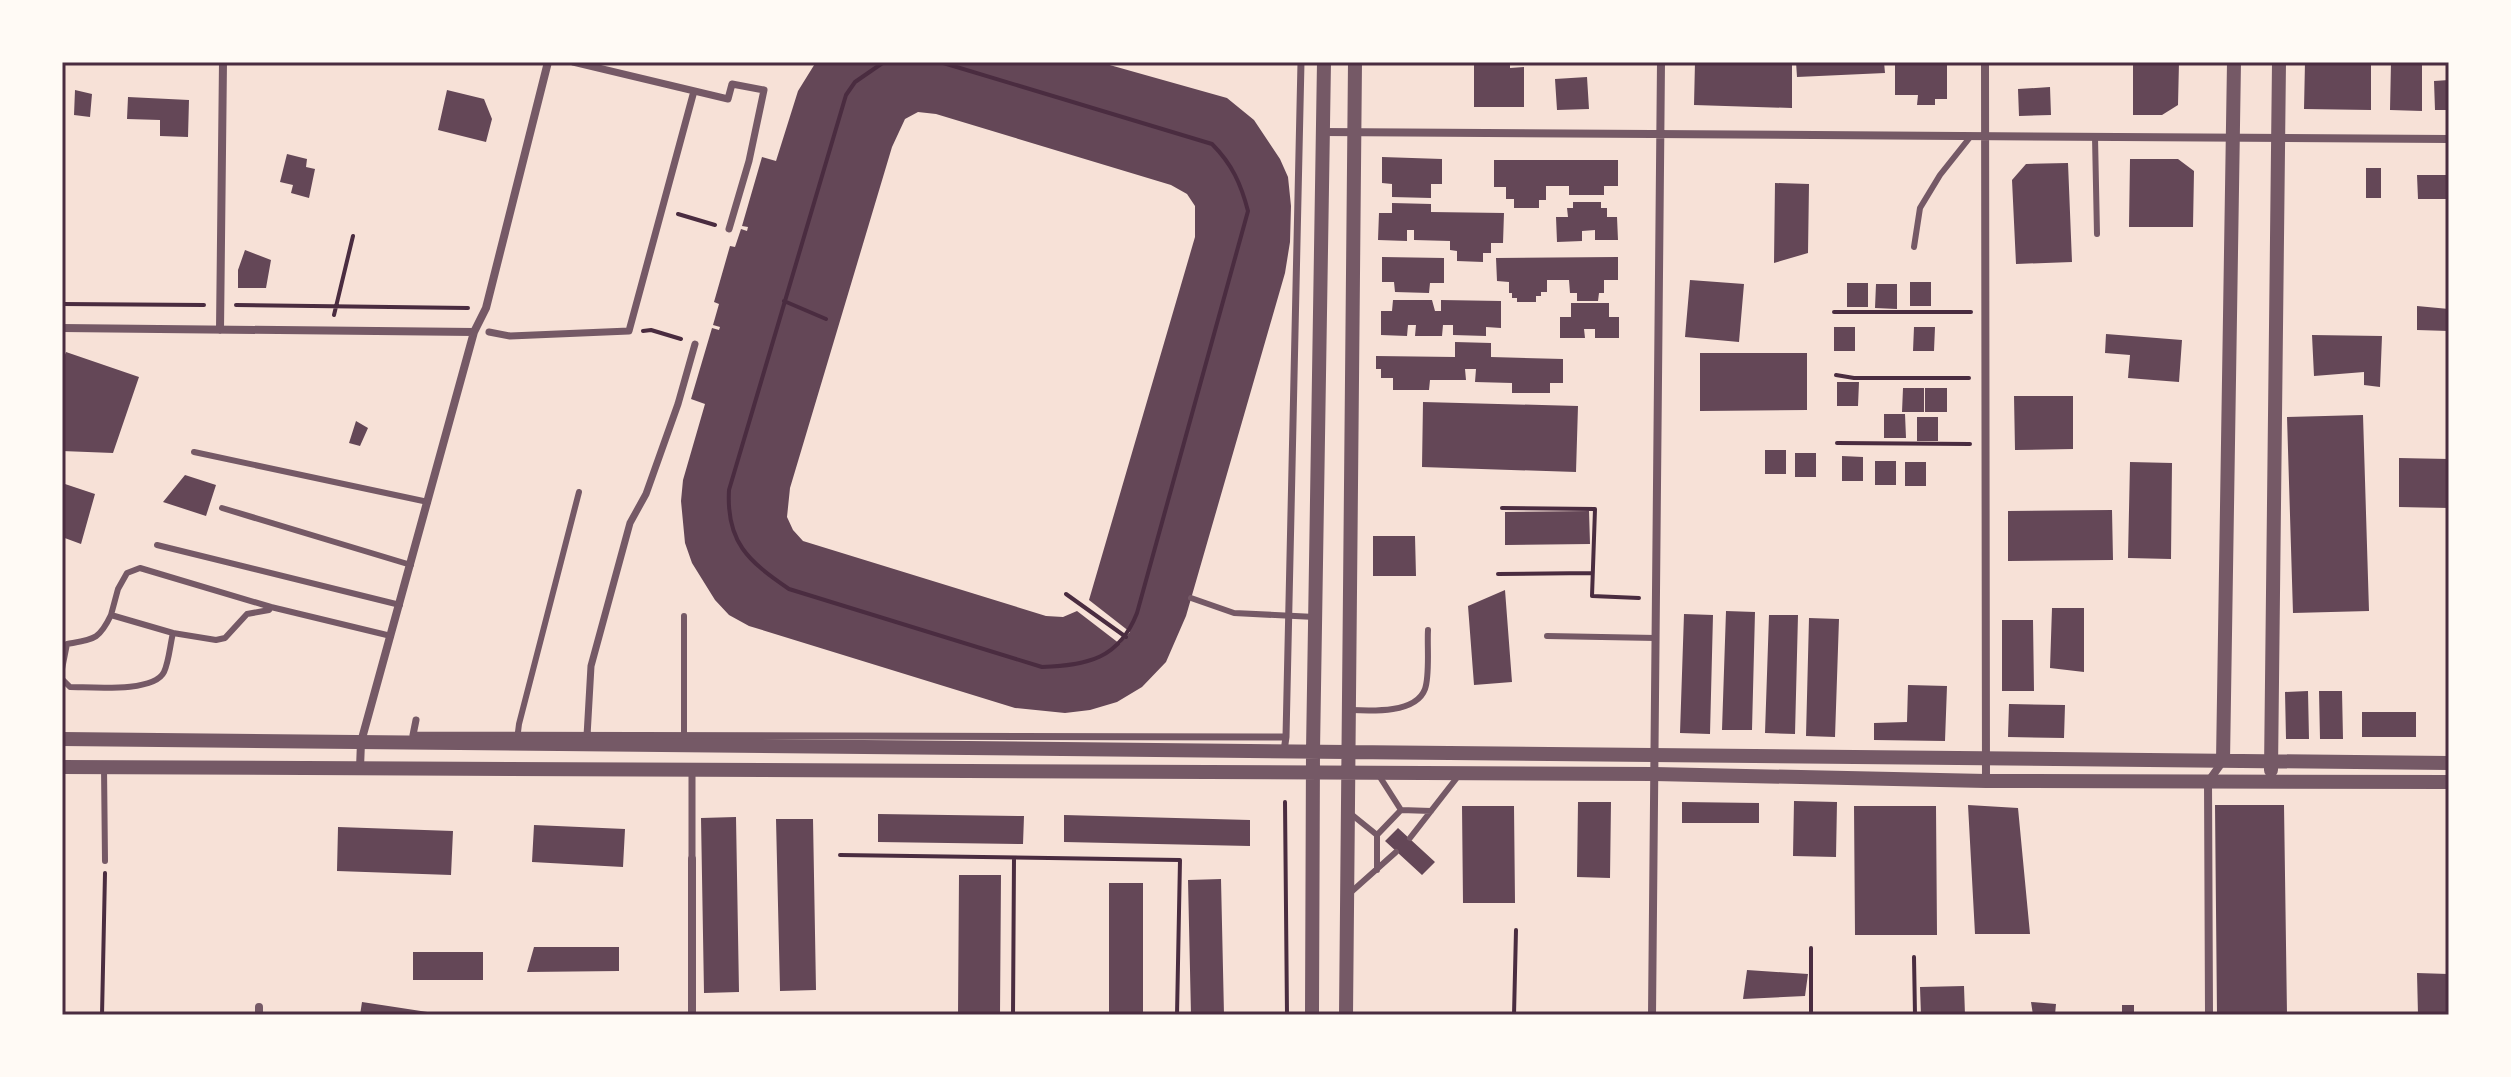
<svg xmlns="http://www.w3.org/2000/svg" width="2511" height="1077" viewBox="0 0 2511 1077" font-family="Overpass,sans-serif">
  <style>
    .building { fill: #644757; fill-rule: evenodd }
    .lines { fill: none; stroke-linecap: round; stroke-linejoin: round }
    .path { stroke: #4a2c40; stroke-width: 4 }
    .service { stroke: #755966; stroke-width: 6 }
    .pedestrian { stroke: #755966; stroke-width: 7 }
    .minor { stroke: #755966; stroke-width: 8 }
    .tertiary { stroke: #755966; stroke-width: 14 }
    .neatline { fill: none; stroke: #4a2c40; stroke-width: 3 }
  </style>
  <rect width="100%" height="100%" fill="#f7e1d7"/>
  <!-- building -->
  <path class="building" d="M 816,62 L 1099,62 L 1227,98 L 1254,120 L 1280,159 L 1288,177 L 1291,206 L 1290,242 L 1285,273 L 1186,616 L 1166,662 L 1142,687 L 1117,702 L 1090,710 L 1065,713 L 1015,708 L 749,626 L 729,615 L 715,600 L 692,563 L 685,543 L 681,501 L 683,480 L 705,404 L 691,399 L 712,328 L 719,330 L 720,327 L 713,325 L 719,304 L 714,302 L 730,246 L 735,247 L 741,229 L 747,231 L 748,227 L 742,226 L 762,157 L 776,161 L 798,91 ZM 918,112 L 936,114 L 1171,185 L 1187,194 L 1195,206 L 1195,237 L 1089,600 L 1130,632 L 1120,644 L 1077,611 L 1063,617 L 1046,616 L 803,541 L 793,530 L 787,517 L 790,488 L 892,147 L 905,119 Z
    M 1474,62 L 1510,62 L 1510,68 L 1524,67 L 1524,107 L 1474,107 Z
    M 1695,62 L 1792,62 L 1792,108 L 1694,105 Z
    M 1796,62 L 1884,62 L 1885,73 L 1797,77 Z
    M 1895,62 L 1947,62 L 1947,99 L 1935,99 L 1935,105 L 1917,105 L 1918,95 L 1895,95 Z
    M 2133,62 L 2179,62 L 2178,105 L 2162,115 L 2133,115 Z
    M 2305,62 L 2371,62 L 2371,110 L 2304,109 Z
    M 2391,62 L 2422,62 L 2422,111 L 2390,110 Z
    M 1587,77 L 1589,109 L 1557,110 L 1555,79 Z
    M 2449,80 L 2449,110 L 2435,110 L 2434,81 Z
    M 2050,87 L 2051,115 L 2019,116 L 2018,89 Z
    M 75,90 L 92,94 L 90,117 L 74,115 Z
    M 447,90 L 484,99 L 492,119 L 486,142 L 438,130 Z
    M 128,97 L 189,100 L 188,137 L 160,136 L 160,120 L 127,119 Z
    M 287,154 L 307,159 L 306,167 L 315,169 L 309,198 L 291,193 L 293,185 L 280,182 Z
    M 1382,157 L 1442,159 L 1442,184 L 1431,184 L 1431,198 L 1392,197 L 1392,184 L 1382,183 Z
    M 2130,159 L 2178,159 L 2194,171 L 2193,227 L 2129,227 Z
    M 1494,160 L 1618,160 L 1618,186 L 1604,186 L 1604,195 L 1569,195 L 1569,186 L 1546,186 L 1546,200 L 1539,200 L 1539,208 L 1514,208 L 1514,199 L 1506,199 L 1506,187 L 1494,187 Z
    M 2068,163 L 2072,262 L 2016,264 L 2012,180 L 2026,164 Z
    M 2366,168 L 2381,168 L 2381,198 L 2366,198 Z
    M 2417,175 L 2449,175 L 2449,199 L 2418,199 Z
    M 1775,183 L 1809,184 L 1808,253 L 1774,263 Z
    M 1573,202 L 1601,202 L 1601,208 L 1607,208 L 1607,217 L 1617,217 L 1618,240 L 1595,240 L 1595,230 L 1582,231 L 1582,241 L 1557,242 L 1556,217 L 1568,217 L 1567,208 L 1573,208 Z
    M 1392,203 L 1431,204 L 1431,212 L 1504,213 L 1503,243 L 1491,243 L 1491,253 L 1483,253 L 1483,262 L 1457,261 L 1457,251 L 1450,250 L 1450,241 L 1414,240 L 1414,230 L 1407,230 L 1407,241 L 1378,240 L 1379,213 L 1392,213 Z
    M 245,250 L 271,260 L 266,288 L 238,288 L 238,270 Z
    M 1382,257 L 1444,258 L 1444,283 L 1430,283 L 1429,293 L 1395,292 L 1394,282 L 1382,282 Z
    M 1618,257 L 1618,280 L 1604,280 L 1604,293 L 1599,293 L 1598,301 L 1577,301 L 1577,293 L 1570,293 L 1569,280 L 1547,280 L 1547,292 L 1541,292 L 1541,296 L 1536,296 L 1536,302 L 1517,302 L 1517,298 L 1512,298 L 1512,293 L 1509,293 L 1509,282 L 1497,281 L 1496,258 Z
    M 1690,280 L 1744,284 L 1739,342 L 1685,337 Z
    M 1910,282 L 1931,282 L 1931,306 L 1910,306 Z
    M 1847,283 L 1868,283 L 1868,307 L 1847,307 Z
    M 1876,284 L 1897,284 L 1897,309 L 1875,308 Z
    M 1393,300 L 1432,300 L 1435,311 L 1441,311 L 1441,300 L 1501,301 L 1501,328 L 1486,327 L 1486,336 L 1453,335 L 1453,325 L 1443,325 L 1442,336 L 1415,336 L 1416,325 L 1408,325 L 1407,336 L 1381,335 L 1381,311 L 1392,311 Z
    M 1571,303 L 1609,303 L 1609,317 L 1619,317 L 1619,338 L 1595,338 L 1595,329 L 1584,329 L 1585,338 L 1560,338 L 1560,317 L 1571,317 Z
    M 2417,306 L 2449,309 L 2449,331 L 2417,330 Z
    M 1834,327 L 1855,327 L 1855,351 L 1834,351 Z
    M 1914,327 L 1935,327 L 1934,351 L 1913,351 Z
    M 2106,334 L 2182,340 L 2179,382 L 2128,378 L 2130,355 L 2105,353 Z
    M 2312,335 L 2382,336 L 2380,387 L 2364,385 L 2364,372 L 2314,376 Z
    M 1455,342 L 1491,343 L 1491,357 L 1563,359 L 1563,383 L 1550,383 L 1550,393 L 1512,393 L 1512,383 L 1475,382 L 1476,369 L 1465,369 L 1466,380 L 1430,380 L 1429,390 L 1393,390 L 1393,378 L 1381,378 L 1381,369 L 1376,369 L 1376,356 L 1455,357 Z
    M 66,352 L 139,377 L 113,453 L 62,451 L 62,362 Z
    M 1700,353 L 1807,353 L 1807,410 L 1700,411 Z
    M 1837,382 L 1859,382 L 1858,406 L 1837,406 Z
    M 1903,388 L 1924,388 L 1924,412 L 1902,412 Z
    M 1925,388 L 1947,388 L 1947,412 L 1925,412 Z
    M 2014,396 L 2073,396 L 2073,449 L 2015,450 Z
    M 1423,402 L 1578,406 L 1576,472 L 1422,467 Z
    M 1884,414 L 1905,414 L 1906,438 L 1884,438 Z
    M 2363,415 L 2369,611 L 2293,613 L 2287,417 Z
    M 1917,417 L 1938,417 L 1938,441 L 1917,441 Z
    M 356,421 L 368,428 L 360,446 L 349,443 Z
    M 1765,450 L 1786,450 L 1786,474 L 1765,474 Z
    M 1795,453 L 1816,453 L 1816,477 L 1795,477 Z
    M 1842,456 L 1863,457 L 1863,481 L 1842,481 Z
    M 2399,458 L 2449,459 L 2449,508 L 2399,507 Z
    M 1875,461 L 1896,461 L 1896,485 L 1875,485 Z
    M 1905,462 L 1926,462 L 1926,486 L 1905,486 Z
    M 2130,462 L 2172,463 L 2171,559 L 2128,558 Z
    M 185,475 L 216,485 L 206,516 L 163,502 Z
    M 62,483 L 95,494 L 81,544 L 62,537 Z
    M 2112,510 L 2113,560 L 2008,561 L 2008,511 Z
    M 1589,511 L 1590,544 L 1505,545 L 1505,512 Z
    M 1373,536 L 1415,536 L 1416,576 L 1373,576 Z
    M 1505,590 L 1512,682 L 1474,685 L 1468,606 Z
    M 2052,608 L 2084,608 L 2084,672 L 2050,668 Z
    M 1726,611 L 1755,612 L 1752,730 L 1722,730 Z
    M 1684,614 L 1713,615 L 1710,734 L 1680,733 Z
    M 1769,615 L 1798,615 L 1795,734 L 1765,733 Z
    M 1809,618 L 1839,619 L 1835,737 L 1806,736 Z
    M 2002,620 L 2033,620 L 2034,691 L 2002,691 Z
    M 1908,685 L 1947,686 L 1945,741 L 1874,740 L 1874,723 L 1907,722 Z
    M 2308,691 L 2309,739 L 2286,739 L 2285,692 Z
    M 2319,691 L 2342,691 L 2343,739 L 2320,739 Z
    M 2009,704 L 2065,705 L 2064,738 L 2008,737 Z
    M 2362,712 L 2416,712 L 2416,737 L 2362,737 Z
    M 1794,801 L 1837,802 L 1836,857 L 1793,856 Z
    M 1578,802 L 1611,802 L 1610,878 L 1577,877 Z
    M 1682,802 L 1759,803 L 1759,823 L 1682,823 Z
    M 1968,805 L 2018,808 L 2030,934 L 1975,934 Z
    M 2215,805 L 2284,805 L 2287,1015 L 2217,1015 Z
    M 1462,806 L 1514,806 L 1515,903 L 1463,903 Z
    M 1854,806 L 1936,806 L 1937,935 L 1855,935 Z
    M 878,814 L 1024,816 L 1023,844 L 878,842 Z
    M 1064,815 L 1250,820 L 1250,846 L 1064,842 Z
    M 736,817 L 739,992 L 704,993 L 701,818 Z
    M 776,819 L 813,819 L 816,990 L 780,991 Z
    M 534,825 L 625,829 L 623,867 L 532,862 Z
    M 338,827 L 453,831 L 451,875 L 337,871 Z
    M 1398,828 L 1435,862 L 1422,875 L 1385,841 Z
    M 959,875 L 1001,875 L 1000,1015 L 958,1015 Z
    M 1221,879 L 1224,1015 L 1191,1015 L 1188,880 Z
    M 1109,883 L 1143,883 L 1143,1015 L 1109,1015 Z
    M 534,947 L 619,947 L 619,971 L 527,972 Z
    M 413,952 L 483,952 L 483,980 L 413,980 Z
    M 1747,970 L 1808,974 L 1805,996 L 1743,999 Z
    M 2417,973 L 2448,974 L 2447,1015 L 2418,1015 Z
    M 1964,986 L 1965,1015 L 1921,1015 L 1920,987 Z
    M 362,1002 L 434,1013 L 433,1015 L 360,1015 Z
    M 2031,1002 L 2056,1004 L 2055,1015 L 2033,1015 Z
    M 2122,1005 L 2134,1005 L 2134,1015 L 2122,1015 Z
    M 712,1012 L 736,1012 L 736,1015 L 712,1015 Z"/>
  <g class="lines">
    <!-- path -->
    <path class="path" d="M 884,62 L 855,82 L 846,95 L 729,490 C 726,542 748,561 789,589 L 1042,667 C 1088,665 1119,659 1137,613 L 1248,211 C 1241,184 1232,164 1212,144 L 940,62
      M 678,214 L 715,225
      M 784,301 L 826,319
      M 62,304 L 204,305
      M 236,305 L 468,308
      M 1834,312 L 1971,312
      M 334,315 L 353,236
      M 643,331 L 651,330 L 681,339
      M 1836,375 L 1854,378 L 1969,378
      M 1837,443 L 1970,444
      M 1502,508 L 1595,509 L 1592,596 L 1639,598
      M 1498,574 L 1592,573
      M 1066,594 L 1126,637
      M 1285,802 L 1287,1015
      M 840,855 L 1180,860 L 1177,1015
      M 1914,957 L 1915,1015
      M 102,1015 L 105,873
      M 1013,1015 L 1014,858
      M 1514,1015 L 1516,930
      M 1811,1015 L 1811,948"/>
    <!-- service -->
    <path class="service" d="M 2095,137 L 2097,234
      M 1914,247 L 1920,208 L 1940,175 L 1971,136
      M 194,452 L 428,502
      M 222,508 L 411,565
      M 157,545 L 400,605
      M 1191,598 L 1234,613 L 1315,617
      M 271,607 L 269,610 L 247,614 L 225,638 L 216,640 L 173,633 L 111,615 L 118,589 L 127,573 L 140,568 L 271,607 L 391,636
      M 684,616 L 684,737
      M 1547,636 L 1656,638
      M 62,669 L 67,644 C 94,639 99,640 111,615
      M 62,679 L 70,687 C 91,687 154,693 164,672 C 169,661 170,645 173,633
      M 1349,710 C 1370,711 1416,714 1425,689 C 1430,675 1427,646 1428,630
      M 517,740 L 519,724 L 579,492
      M 104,767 L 105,861
      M 1378,774 L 1401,810 L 1431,811
      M 1351,814 L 1377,835 L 1377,870
      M 1377,835 L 1401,810
      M 1410,838 L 1459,775
      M 1350,893 L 1396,852"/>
    <!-- pedestrian -->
    <path class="pedestrian" d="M 573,62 L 728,99 L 732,84 L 764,90 L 749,161 L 729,229
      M 489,332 L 510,336 L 629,331 L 694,91
      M 416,720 L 413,735 L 1286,737 L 1284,751
      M 587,736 L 591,666 L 630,523 L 646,494 L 678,404 L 695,344
      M 1286,737 L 1301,62
      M 692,859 L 692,770"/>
    <!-- minor -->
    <path class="minor" d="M 1985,62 L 1986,781
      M 1323,132 L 2449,139
      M 62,328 L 474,332
      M 220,330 L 223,62
      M 360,768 L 361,742 L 474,332 L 486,308 L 548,62
      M 259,1007 L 259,1015
      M 692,1015 L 692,859
      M 1652,1015 L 1661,62
      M 2209,1015 L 2208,782 L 2223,761"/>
    <!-- tertiary -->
    <path class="tertiary" d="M 62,739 L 2449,763
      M 2223,761 L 2234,62
      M 62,767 L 1654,774 L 1986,781 L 2449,782
      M 2271,770 L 2279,62
      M 1312,1015 L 1313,751 L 1324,62
      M 1346,1015 L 1355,62"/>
  </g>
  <!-- border -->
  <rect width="2511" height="1077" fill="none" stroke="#fffaf5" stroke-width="128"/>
  <rect x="64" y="64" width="2383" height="949" class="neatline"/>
</svg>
